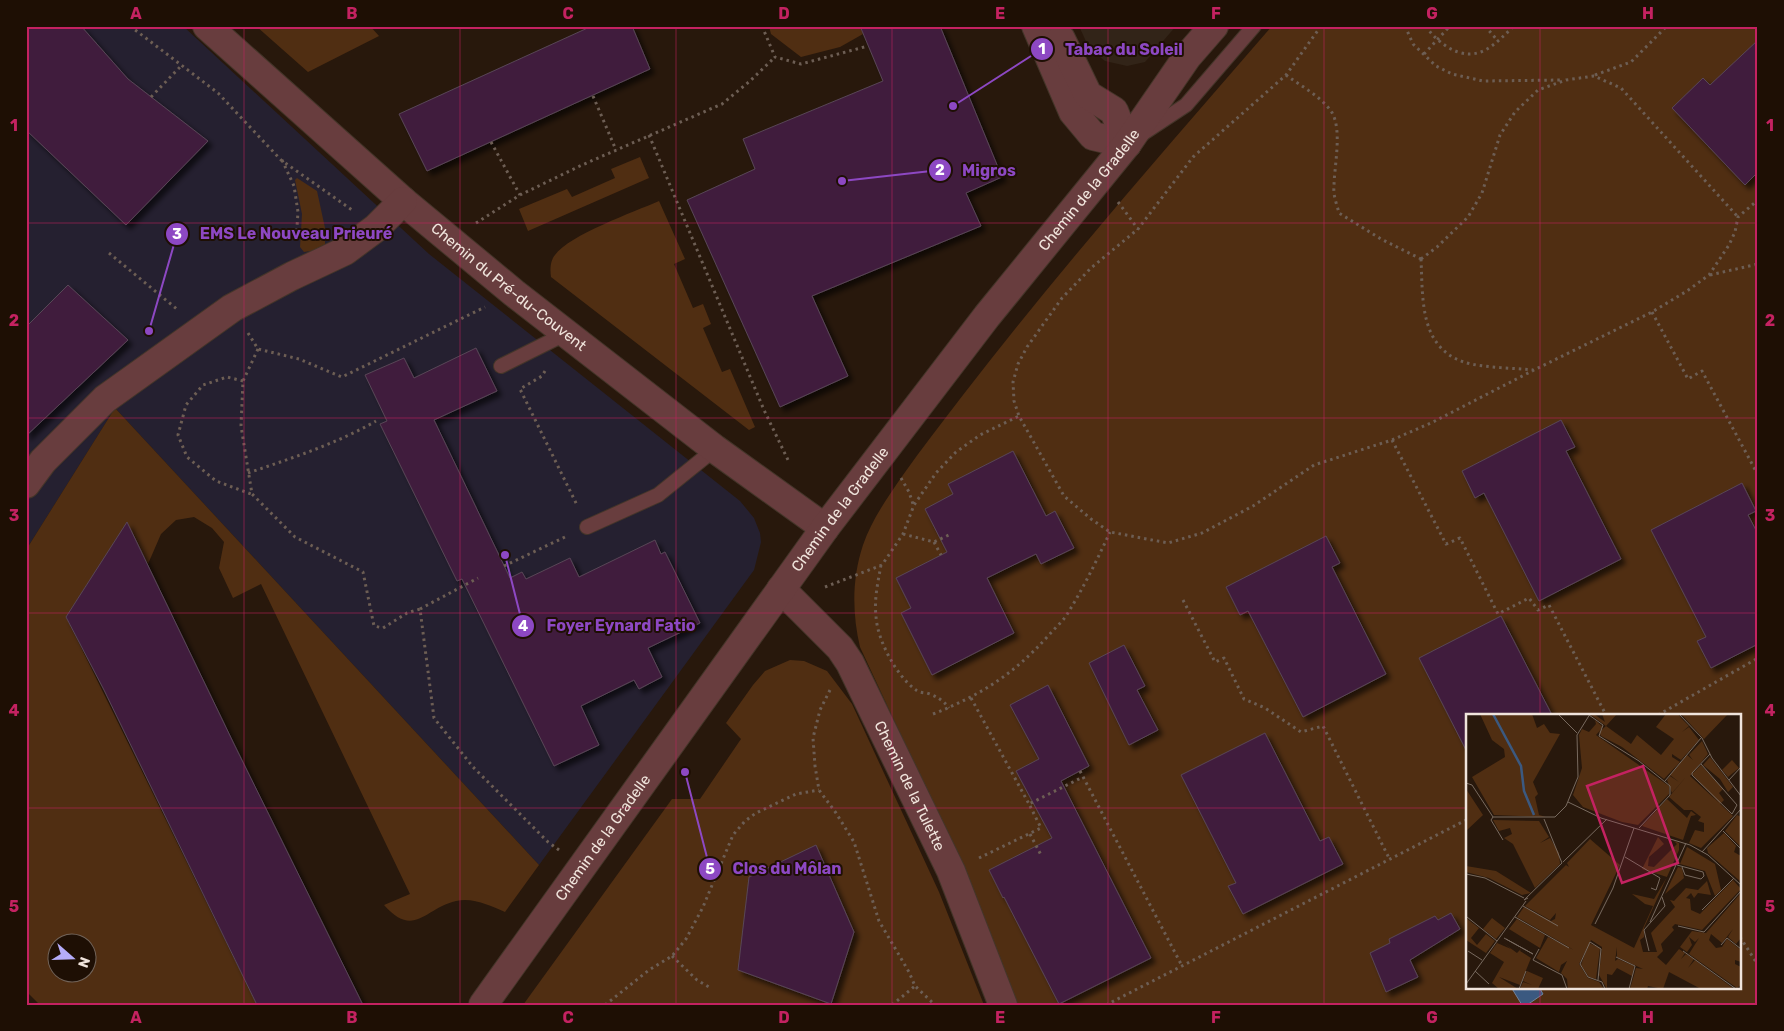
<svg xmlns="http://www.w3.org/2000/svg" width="1784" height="1031" viewBox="0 0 1784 1031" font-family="Rubik,sans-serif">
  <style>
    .education { fill: #322418 }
    .medical { fill: #252030 }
    .green { fill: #502e12; fill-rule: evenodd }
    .water { fill: #3b5980; stroke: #71839c }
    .building { fill: #411d3e; stroke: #584656; filter: url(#shadow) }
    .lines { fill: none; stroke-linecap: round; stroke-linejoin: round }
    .service-casing { stroke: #443529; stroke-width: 16 }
    .minor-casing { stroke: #443529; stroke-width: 30 }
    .tertiary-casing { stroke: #443529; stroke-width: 30 }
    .path { stroke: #6d5e54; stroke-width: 3; stroke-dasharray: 2.5 4; stroke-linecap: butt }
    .service { stroke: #683d3e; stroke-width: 14 }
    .minor { stroke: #683d3e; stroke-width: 28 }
    .tertiary { stroke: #683d3e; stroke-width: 28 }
    .grid { fill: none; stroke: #c42261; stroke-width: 1; stroke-opacity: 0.55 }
    .labels { text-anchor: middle; stroke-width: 4; stroke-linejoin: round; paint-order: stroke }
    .street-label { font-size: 15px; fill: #f0e4dc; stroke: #1e0f04 }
    .inset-river { fill: none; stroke: #3b5980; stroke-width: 2.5 }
    .inset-road { fill: none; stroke: #786a5f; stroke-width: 1 }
    .view { fill: #c42261; fill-opacity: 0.15; stroke: #c42261; stroke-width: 2.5 }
    .inset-edge { fill: none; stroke: #f0e4dc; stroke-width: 2.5 }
    .leader { fill: none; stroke: #8d48c3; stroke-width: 2 }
    .callout-dot { fill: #8d48c3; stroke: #1e0f04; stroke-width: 2 }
    .mark-label { font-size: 15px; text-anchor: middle; font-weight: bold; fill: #fff }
    .callout-label { font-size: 16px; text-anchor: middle; font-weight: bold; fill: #8d48c3; stroke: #1e0f04; stroke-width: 4; stroke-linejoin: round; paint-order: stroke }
    .neatline { fill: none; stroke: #c42261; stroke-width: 2 }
    .grid-label { font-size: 16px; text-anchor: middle; font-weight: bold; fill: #c42261 }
  </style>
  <defs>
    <filter id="shadow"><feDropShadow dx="4.5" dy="4.5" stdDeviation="2.5" flood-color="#0009"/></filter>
  </defs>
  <rect width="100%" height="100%" fill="#28180c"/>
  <!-- education -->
  <path class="education" d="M 1079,26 L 1176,26 L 1145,62 L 1127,66 L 1105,61 L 1089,48 Z"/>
  <!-- medical -->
  <path class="medical" d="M 26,26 L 183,26 L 429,254 L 740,501 L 754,518 L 760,533 L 761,542 L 754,570 L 539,865 L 115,408 L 26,550 Z"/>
  <!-- green -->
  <path class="green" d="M 256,26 L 370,26 L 379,36 L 308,72 Z
    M 769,26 L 860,26 L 863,34 L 840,47 L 801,57 L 771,34 Z
    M 1272,26 L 1758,26 L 1758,1005 L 1018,1005 L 973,890 L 860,647 C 852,613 852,578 863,545 C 872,519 888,497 903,475 C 922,448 943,421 963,395 C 1061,268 1167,147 1272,26 ZM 1468,715 L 1740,715 L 1740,987 L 1468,987 Z
    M 640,157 L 649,178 L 528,231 L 519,209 L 567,189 L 572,197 L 615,178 L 611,169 Z
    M 297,178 L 317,191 L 325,228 L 325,247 L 317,250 L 304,252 L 300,247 L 302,214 L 295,180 Z
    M 659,201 L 685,259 L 674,264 L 693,308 L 703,304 L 711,324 L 703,328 L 722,372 L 730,369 L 755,427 L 749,430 L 551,277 C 550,270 550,261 555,255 C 569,235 634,212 659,201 Z
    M 115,408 L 539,865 L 505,912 C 491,906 473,897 456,901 C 425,908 414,939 384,905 L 410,894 L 261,584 L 233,598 L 219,568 L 224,542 L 212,528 L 194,517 L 176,520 L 161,534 L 148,564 L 127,523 L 66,617 L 257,1005 L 40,1005 L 26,991 L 26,550 ZM 58,944 L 88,944 L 88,974 L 58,974 Z
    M 790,660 L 804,661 L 827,671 L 852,704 L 939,892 L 984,1005 L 523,1005 L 672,799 L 700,799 L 741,739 L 726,723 L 753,685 L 765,671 Z"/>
  <!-- water -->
  <path class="water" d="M 1511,987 L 1539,987 L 1543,994 L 1527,1005 L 1522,1005 Z"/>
  <!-- building -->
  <path class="building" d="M 26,26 L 81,26 L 128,79 L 208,141 L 126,225 L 26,130 Z
    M 592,26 L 632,26 L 650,69 L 427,171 L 399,114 Z
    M 860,26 L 940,26 L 1002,177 L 966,193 L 981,226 L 812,296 L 848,376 L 780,407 L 687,200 L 755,169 L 743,139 L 883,81 Z
    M 1758,40 L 1758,172 L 1745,185 L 1672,108 L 1703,78 L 1710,85 Z
    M 68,285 L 128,340 L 26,436 L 26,327 Z
    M 476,348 L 497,391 L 434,420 L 510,578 L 522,572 L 526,579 L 570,558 L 579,577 L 655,540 L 661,554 L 665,552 L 700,623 L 648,648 L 662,677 L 639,689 L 634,680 L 581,706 L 599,745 L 554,766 L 462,579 L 457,581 L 380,424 L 387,421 L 365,375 L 404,358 L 414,378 Z
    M 1561,420 L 1575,447 L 1566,451 L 1621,559 L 1539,601 L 1484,493 L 1475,498 L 1462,471 Z
    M 1013,451 L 1046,516 L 1055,511 L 1074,548 L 1041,564 L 1036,554 L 987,578 L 1014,633 L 932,675 L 901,613 L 911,608 L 896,578 L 947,552 L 925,509 L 953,494 L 948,484 Z
    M 1742,483 L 1756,511 L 1748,515 L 1758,534 L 1758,644 L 1711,668 L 1697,641 L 1706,637 L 1651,530 Z
    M 127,522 L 234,744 L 363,1005 L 257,1005 L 104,690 L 66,617 Z
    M 1326,536 L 1340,563 L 1332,567 L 1386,674 L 1303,717 L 1248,611 L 1240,615 L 1226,587 Z
    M 1501,616 L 1552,715 L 1468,715 L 1468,754 L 1419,658 Z
    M 1124,645 L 1145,686 L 1137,690 L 1158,730 L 1129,745 L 1089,663 Z
    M 1048,685 L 1089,766 L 1061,781 L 1151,958 L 1059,1004 L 1004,897 L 1003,898 L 989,870 L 1052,838 L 1016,771 L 1039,759 L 1010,705 Z
    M 1265,733 L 1320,841 L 1329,837 L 1343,864 L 1243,914 L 1228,886 L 1236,883 L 1181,775 Z
    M 816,845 L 854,932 L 831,1004 L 738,970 L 749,877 Z
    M 1451,913 L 1460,929 L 1410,960 L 1418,977 L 1386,992 L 1370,953 L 1390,943 L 1389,939 L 1435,916 L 1438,920 Z"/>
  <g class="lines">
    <!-- service casing -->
    <g class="service-casing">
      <path id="service" d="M 1142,134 L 1186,105 L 1254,26
        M 501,366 L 567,333
        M 587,527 L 658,495 L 715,449"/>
    </g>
    <!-- minor casing -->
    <g class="minor-casing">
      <g id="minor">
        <path id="s1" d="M 207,26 L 403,201 L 514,293 L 715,449 L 825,528"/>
        <path d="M 1036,26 L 1073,112 L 1093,136 L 1127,144"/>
        <path d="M 1061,39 L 1088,95 L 1114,111 L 1127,144"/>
        <path d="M 26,484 L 43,461 L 105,399 L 232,308 L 292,276 L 345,251 L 376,228 L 403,201"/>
        <path id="s2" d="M 781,589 L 840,648 L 850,663 L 951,871 L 1003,1005"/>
      </g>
    </g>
    <!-- tertiary casing -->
    <g class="tertiary-casing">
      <g id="tertiary">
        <path id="s3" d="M 483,1005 L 825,528 L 987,316 L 1127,144 L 1187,57 L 1214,26"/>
      </g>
    </g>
    <!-- path -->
    <path class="path" d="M 130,26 L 218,93 L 281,160 L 352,210
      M 762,26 L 775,57 L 801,64 L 868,46
      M 1321,26 L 1286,75 L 1193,157 L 1138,229 L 1091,268 L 1062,298 L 1027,347 L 1018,364 L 1013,382 L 1014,401 L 1019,416 L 1064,496 L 1091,519 L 1110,532 L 1168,543 L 1202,533 L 1253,506 L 1314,465 L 1392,440 L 1433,422 L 1534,370 L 1652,312 L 1687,291 L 1709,275 L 1729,245 L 1735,232 L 1738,217 L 1758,200
      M 1405,26 L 1413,44 L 1436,66 L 1452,74 L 1483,81 L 1562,80
      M 1426,26 C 1432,36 1440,42 1449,48 C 1478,64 1494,45 1514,26
      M 1485,26 L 1498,41
      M 1424,54 L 1450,26
      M 1286,75 C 1301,86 1320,96 1331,111 C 1343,129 1334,166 1334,187 C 1333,195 1337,205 1339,213 L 1381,239 L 1421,259
      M 1595,75 L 1631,62 L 1667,26
      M 593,96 L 616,150
      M 151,97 L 181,66
      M 649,135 L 764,410 L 788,460
      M 491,142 L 520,195
      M 282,160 L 294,186 L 298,212 L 296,241
      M 1118,202 L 1138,229
      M 476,223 L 520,195 L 582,165 L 722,104 L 750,81 L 775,57
      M 109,253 L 178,310
      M 1421,259 L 1437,247 L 1468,217 L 1482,193 L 1500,135 L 1515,112 L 1538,90 L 1566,80 L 1594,76 L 1621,88 L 1738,217
      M 1421,259 C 1423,301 1419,352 1471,364 C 1491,368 1513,368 1533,370
      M 1710,275 L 1758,264
      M 1652,312 L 1688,379 L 1702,371 L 1758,475
      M 248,333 L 258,349 L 299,359 L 342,377 L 485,307
      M 258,349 L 243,381 L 241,426 L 252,494 L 295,537 L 363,572 L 374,626 L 383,628 L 407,613 L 420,609 L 434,718 L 473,767 L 548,842 L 559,850
      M 545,371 L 542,376 L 520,389 L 577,505
      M 243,381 L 227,377 L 203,385 L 186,405 L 178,435 L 187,457 L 216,481 L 251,494
      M 1392,440 L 1446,544 L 1460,538 L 1498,614 L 1529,598 L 1538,610 L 1549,605 L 1606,715
      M 248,473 C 292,458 336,444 376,421
      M 901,478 L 909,492 L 913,504
      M 903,534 L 934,542 L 951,534
      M 934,542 L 941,555
      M 881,565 C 878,582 874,599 876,616 C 877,639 896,676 916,690 C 918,692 923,693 927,693 C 936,696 943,700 949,708
      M 504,566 L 567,536
      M 825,587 L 882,565 L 903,534 L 914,505 L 936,473 L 956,452 L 980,435 L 1019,416
      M 1183,600 L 1215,662 L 1224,658 L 1244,699 L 1265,708 L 1301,732 L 1323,726 L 1389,858
      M 420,609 L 478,578
      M 830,690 L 820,710 L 813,738 L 815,766 L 819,790 L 836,813 L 854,842 L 879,921 L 909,972 L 915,986 L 935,1005
      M 971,698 L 1029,804
      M 933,714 C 981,695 1014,674 1048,636 C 1054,629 1061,623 1066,616 C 1083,589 1097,560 1110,532
      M 1658,715 L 1758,658
      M 1080,771 L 1182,966
      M 1030,834 L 1041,855
      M 979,858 L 1041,828 L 1029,804 L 1083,777
      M 1740,937 L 1758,965
      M 672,956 L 697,980 L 709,987
      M 605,1005 L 649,970 L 672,956 L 686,939 L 703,907 L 733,835 L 745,821 L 756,813 L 796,794 L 819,790
      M 892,1005 L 915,986
      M 1106,1005 L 1468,819"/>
    <!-- service -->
    <use href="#service" class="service"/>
    <!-- minor -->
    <use href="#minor" class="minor"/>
    <!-- tertiary -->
    <use href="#tertiary" class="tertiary"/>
  </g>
  <!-- grid -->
  <path class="grid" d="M 244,26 L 244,1005M 460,26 L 460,1005M 676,26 L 676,1005M 892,26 L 892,1005M 1108,26 L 1108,1005M 1324,26 L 1324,1005M 1540,26 L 1540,715M 26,223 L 1758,223M 26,418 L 1758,418M 26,613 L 1758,613M 26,808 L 1468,808M 1740,808 L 1758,808M 1540,987 L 1540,1005"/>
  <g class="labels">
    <!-- street labels -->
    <g class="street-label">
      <text dy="5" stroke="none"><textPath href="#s3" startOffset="1016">Chemin de la Gradelle</textPath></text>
      <text dy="5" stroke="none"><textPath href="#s1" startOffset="399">Chemin du Pré-du-Couvent</textPath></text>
      <text dy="5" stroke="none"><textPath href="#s3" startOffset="611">Chemin de la Gradelle</textPath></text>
      <text dy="5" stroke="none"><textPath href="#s2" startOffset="238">Chemin de la Tulette</textPath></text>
      <text dy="5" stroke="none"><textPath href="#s3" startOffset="206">Chemin de la Gradelle</textPath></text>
    </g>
  </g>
  <!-- overview -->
  <g transform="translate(1466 714)">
    <rect width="275" height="275" fill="#28180c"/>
    <path d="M 14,0 L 66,0 L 71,14 L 78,10 L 84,19 L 94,20 L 67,68 L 72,80 L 69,83 L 73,101 L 80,103 L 28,101 L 6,63 L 39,43 L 38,35 L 26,26 ZM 128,0 L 139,8 L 136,0 L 151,0 L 140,12 L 165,30 L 171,21 L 195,41 L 208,25 L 190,13 L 200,0 L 212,0 L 216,5 L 208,13 L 216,5 L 223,12 L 216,18 L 223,13 L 233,26 L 215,46 L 206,40 L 206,43 L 214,48 L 198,65 L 156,33 L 135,22 L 133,18 L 140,12 L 125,1 ZM 215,0 L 262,0 L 238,25 ZM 129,6 L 137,13 L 130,21 L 203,72 L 203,80 L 172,111 L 156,108 L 117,93 L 107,81 L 116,54 L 113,21 L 116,15 L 123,18 L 130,10 ZM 236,27 L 242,40 L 224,62 L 267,102 L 235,134 L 223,129 L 229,116 L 238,118 L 238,109 L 232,107 L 235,103 L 226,96 L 218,96 L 203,83 L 220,63 L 206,79 L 201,66 L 204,62 L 213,68 L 204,61 L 221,41 L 227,46 L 223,41 ZM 244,43 L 267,73 L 262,78 L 254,65 L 237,51 ZM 266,46 L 273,54 L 262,63 L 256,56 ZM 235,51 L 257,75 L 253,79 L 258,86 L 254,90 L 226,60 ZM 0,75 L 17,101 L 0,117 ZM 201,85 L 221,104 L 225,97 L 230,101 L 225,102 L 217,126 L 176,112 ZM 271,101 L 275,103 L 275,133 L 259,117 ZM 27,106 L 73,107 L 83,123 L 74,129 L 84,124 L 93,139 L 94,150 L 69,174 L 47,130 L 38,124 L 46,120 L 44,114 L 33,117 ZM 258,119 L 270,132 L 268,138 L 275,142 L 275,168 L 242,139 L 241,134 ZM 192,123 L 198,130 L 183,143 L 182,152 L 188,153 L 211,130 L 208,127 L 213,129 L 213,136 L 178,214 L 178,223 L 174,226 L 177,238 L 191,238 L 185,219 L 209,193 L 204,186 L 208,187 L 220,174 L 232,176 L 241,167 L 245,181 L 232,179 L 228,184 L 225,179 L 220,184 L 224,185 L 225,196 L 234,200 L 267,166 L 275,175 L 236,216 L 209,210 L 206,213 L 208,216 L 195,230 L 197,237 L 191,243 L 200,251 L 213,235 L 219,239 L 215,245 L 220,240 L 228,245 L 222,254 L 229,246 L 268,275 L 235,275 L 203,258 L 197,275 L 182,272 L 181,275 L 164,275 L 170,254 L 177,255 L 151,243 L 151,233 L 149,247 L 152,245 L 168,252 L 166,262 L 151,254 L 146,261 L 141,260 L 141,275 L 133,261 L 136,233 L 125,226 L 113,250 L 122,264 L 133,268 L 138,275 L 102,275 L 101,265 L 95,259 L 101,247 L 95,251 L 93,258 L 70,244 L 82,223 L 108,236 L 51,203 L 58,193 L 85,207 L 89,205 L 90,199 L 84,206 L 59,192 L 100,151 L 103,153 L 101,149 L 124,125 L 154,151 L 125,211 L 168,234 L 187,192 L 179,190 L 166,180 L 188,185 L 201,163 L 176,155 ZM 221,133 L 249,150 L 255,176 L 249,182 L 239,157 L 214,150 ZM 0,152 L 30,157 L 65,179 L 56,181 L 23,164 L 0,158 ZM 212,153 L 216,154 L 218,164 L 199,180 ZM 275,179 L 275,224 L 270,230 L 262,223 L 267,215 L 256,229 L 245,220 L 243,226 L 250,234 L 256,233 L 261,225 L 275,236 L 275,248 L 269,246 L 269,250 L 275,253 L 275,271 L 271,274 L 223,240 L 233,224 L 229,228 L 223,223 L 226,231 L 221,238 L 214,233 L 226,217 L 240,219 ZM 0,204 L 13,214 L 5,224 L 11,231 L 20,220 L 29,227 L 20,239 L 0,226 ZM 26,204 L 39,214 L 30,225 L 17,215 ZM 51,205 L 79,221 L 74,234 L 43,215 ZM 36,228 L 51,239 L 55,235 L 54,237 L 65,244 L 54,271 L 33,263 L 52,275 L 33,275 L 26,269 L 38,248 L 24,239 L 31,229 L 45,235 ZM 123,229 L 134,234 L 130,265 L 123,263 L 115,251 ZM 61,257 L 77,264 L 72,275 L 54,275 L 57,268 L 66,271 L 57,267 Z" fill="#502e12"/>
    <path class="inset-river" d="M 27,0 L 55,52 L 58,77 L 68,101"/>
    <path class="inset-road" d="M 92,0 L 111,19M 213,0 L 236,24 L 246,44 L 275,82M 123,1 L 137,11 L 133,22 L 173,47 L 204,72 L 204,81 L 173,114M 235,50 L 271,91 L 266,100 L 226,61 L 226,59 L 244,40M 263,66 L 275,53M 199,67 L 235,24M 0,69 L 6,71 L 27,103 L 89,103 L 100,92 L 112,63 L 111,21 L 124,0M 102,88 L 135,104 L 224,131 L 242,141 L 275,171M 27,103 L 25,106 L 37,126M 257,117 L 275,135M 236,138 L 275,95M 159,143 L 194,164 L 190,176 L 185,174M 97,148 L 141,105M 211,151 L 237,158 L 238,162 L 235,165 L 219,161 L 216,153M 0,160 L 19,164 L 58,184M 62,184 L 58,186 L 96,149 L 78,105M 57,192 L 92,212M 236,196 L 268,164M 1,203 L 31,227M 49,203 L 103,234M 184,208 L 220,129M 129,210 L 147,174 L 168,114M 212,212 L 238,218 L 275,177M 38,224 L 67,240 L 40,225M 255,231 L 261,224 L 275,235M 73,235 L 67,246 L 96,261 L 101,275M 2,237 L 16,246M 183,237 L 178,216 L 199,192 L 196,183M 217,237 L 270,275M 150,243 L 169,252 L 163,275M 9,257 L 23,270M 132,266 L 135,235 L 124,228 L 114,250 L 122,263 L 136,268 L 139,275M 0,270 L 60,187M 53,275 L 60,257"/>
    <path class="view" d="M 177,52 L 212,149 L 156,169 L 121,72 Z"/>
    <rect width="275" height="275" class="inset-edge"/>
  </g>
  <!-- callouts -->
  <path class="leader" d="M953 106L1042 49M842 181L940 170M149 331L177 234M505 555L523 626M685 772L710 869"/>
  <g class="callout-dot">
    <circle cx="953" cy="106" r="5"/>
    <circle cx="842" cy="181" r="5"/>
    <circle cx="149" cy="331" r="5"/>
    <circle cx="505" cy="555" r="5"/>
    <circle cx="685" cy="772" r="5"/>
    <circle cx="1042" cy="49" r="12"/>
    <circle cx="940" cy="170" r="12"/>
    <circle cx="177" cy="234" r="12"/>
    <circle cx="523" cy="626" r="12"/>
    <circle cx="710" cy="869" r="12"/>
  </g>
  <g class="mark-label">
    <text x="1042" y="54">1</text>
    <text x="940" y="175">2</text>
    <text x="177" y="239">3</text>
    <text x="523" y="631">4</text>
    <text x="710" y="874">5</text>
  </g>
  <g class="callout-label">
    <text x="1124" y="55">Tabac du Soleil</text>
    <text x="989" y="176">Migros</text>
    <text x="296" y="239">EMS Le Nouveau Prieuré</text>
    <text x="621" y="631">Foyer Eynard Fatio</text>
    <text x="787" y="874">Clos du Môlan</text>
  </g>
  <!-- border -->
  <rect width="1784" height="1031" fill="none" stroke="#1e0f04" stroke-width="55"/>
  <!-- north arrow -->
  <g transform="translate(72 958) rotate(110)"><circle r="24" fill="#1e0f04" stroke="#72645a"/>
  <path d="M0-4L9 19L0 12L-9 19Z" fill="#b5acf9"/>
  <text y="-8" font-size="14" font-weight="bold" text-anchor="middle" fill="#f0e4dc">N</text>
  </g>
  <rect x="28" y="28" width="1728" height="976" class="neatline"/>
  <g class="grid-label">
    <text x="136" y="19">A</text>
    <text x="352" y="19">B</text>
    <text x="568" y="19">C</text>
    <text x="784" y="19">D</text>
    <text x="1000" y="19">E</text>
    <text x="1216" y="19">F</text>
    <text x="1432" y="19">G</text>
    <text x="1648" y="19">H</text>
    <text x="14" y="131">1</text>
    <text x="1770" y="131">1</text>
    <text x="14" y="326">2</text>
    <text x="1770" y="326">2</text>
    <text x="14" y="521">3</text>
    <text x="1770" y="521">3</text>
    <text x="14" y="716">4</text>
    <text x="1770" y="716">4</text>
    <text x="14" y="912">5</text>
    <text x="1770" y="912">5</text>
    <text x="136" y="1023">A</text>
    <text x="352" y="1023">B</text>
    <text x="568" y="1023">C</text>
    <text x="784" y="1023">D</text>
    <text x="1000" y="1023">E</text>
    <text x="1216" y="1023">F</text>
    <text x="1432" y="1023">G</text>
    <text x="1648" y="1023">H</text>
  </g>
</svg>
